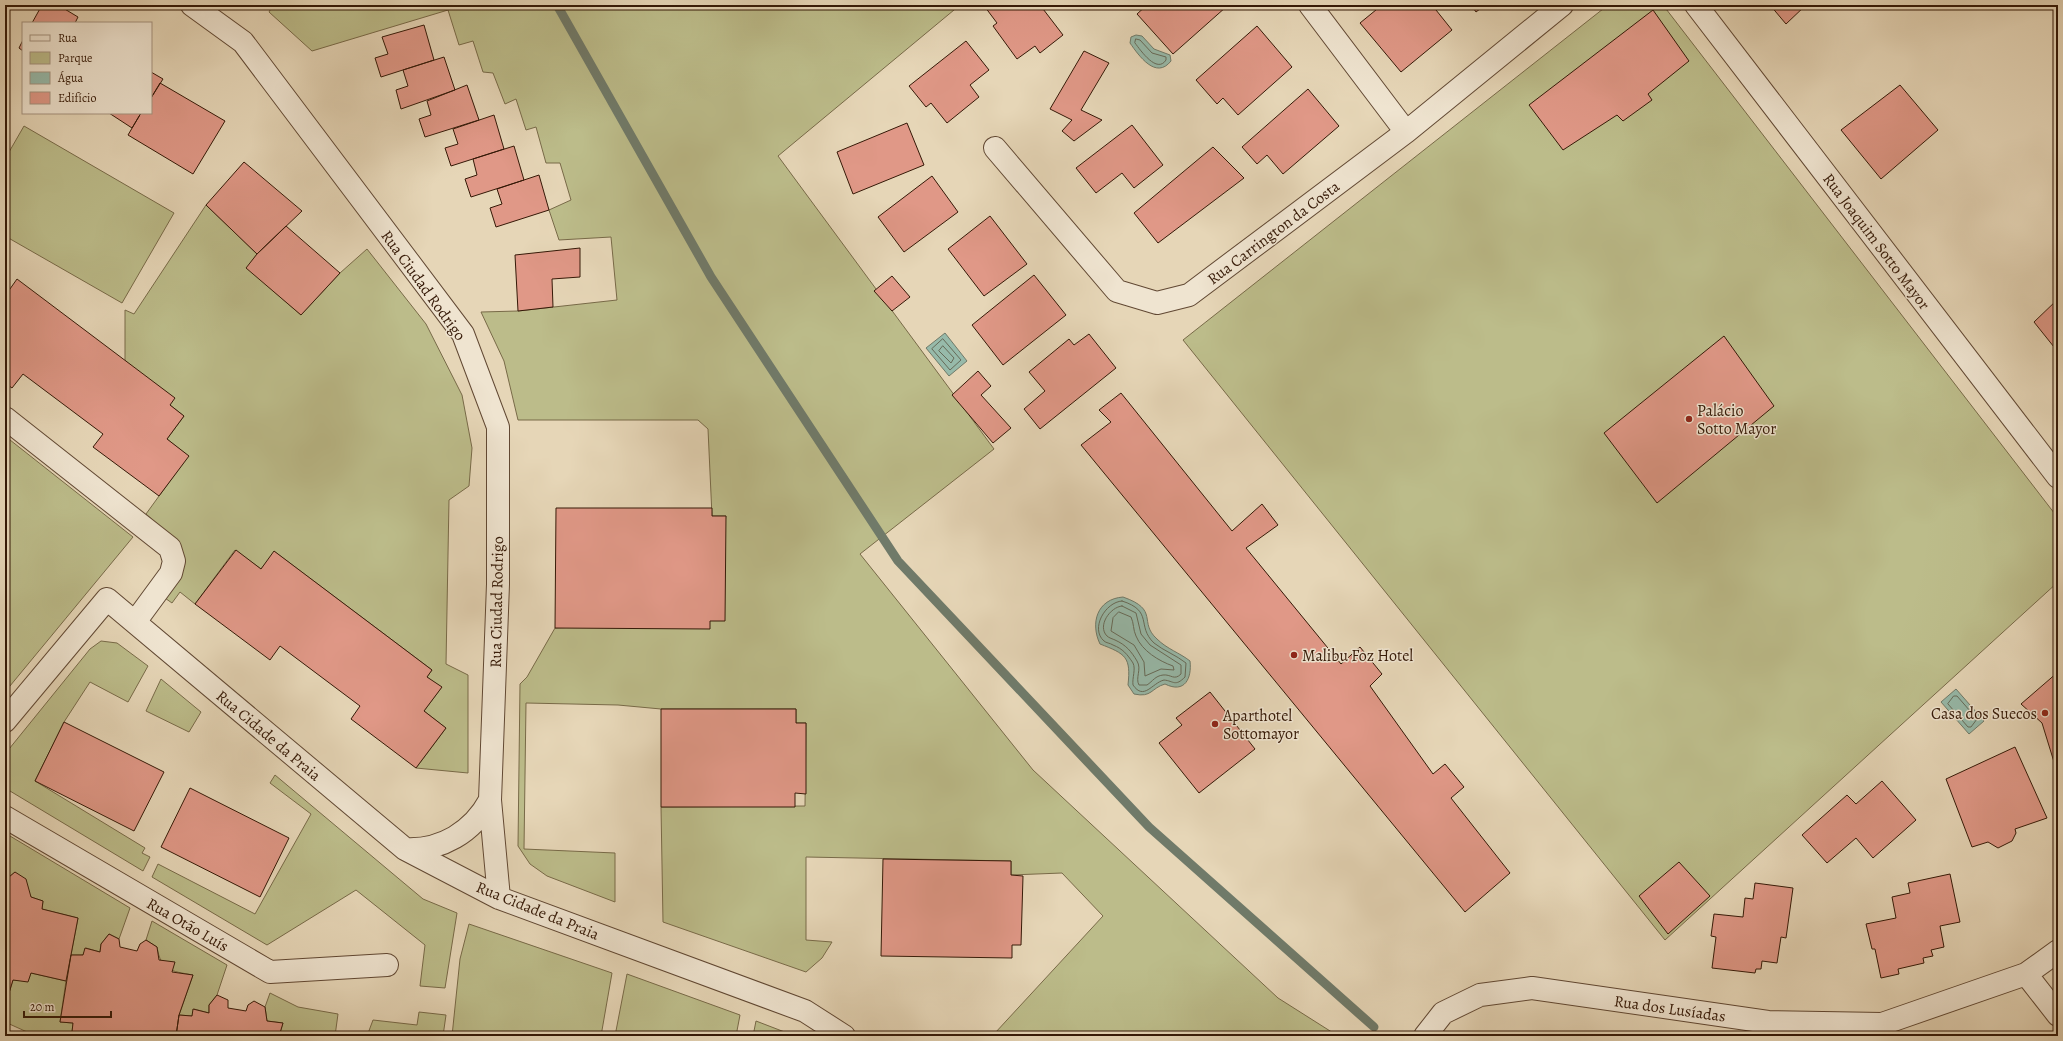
<svg xmlns="http://www.w3.org/2000/svg" width="2063" height="1041" viewBox="0 0 2063 1041" font-family="Alegreya,serif">
  <style>
    .green { fill: #bcbc8a; stroke: #786a48 }
    .water { fill: #97baaa; stroke: #707a69 }
    .lines { fill: none; stroke-linecap: round; stroke-linejoin: round }
    .shore { stroke: #666a58; stroke-width: 1 }
    .stream { stroke: #707a69; stroke-width: 9 }
    .building { fill: #e09887; stroke: #351907 }
    .street-casing { stroke: #614833; stroke-width: 24 }
    .street { stroke: #efe4d0; stroke-width: 22 }
    .poi-dot { fill: #8f2418; stroke: #efe4d0; stroke-width: 1.5 }
    .labels { text-anchor: middle; stroke-width: 3; stroke-linejoin: round; paint-order: stroke }
    .street-label { font-size: 16px; fill: #351907; stroke: #efe4d0 }
    .poi-label { font-size: 16px; fill: #351907; stroke: #efe4d0; text-anchor: start }
  </style>
  <rect width="100%" height="100%" fill="#e6d6b7"/>
  <filter id="stains"><feTurbulence type="fractalNoise" baseFrequency=".005" numOctaves="4"/><feColorMatrix values="0 0 0 0 .2 0 0 0 0 .09 0 0 0 0 .02 0 0 0 .5 -.17"/></filter>
  <radialGradient id="worn" r=".72"><stop offset=".6" stop-color="#630" stop-opacity="0"/><stop offset="1" stop-color="#630" stop-opacity=".3"/></radialGradient>
  <!-- green -->
  <path class="green" d="M 273,5 L 960,5 L 778,156 L 994,449 L 860,554 L 1033,770 L 1278,998 L 1338,1036 L 1219,1036 L 1181,1032 L 1181,1036 C 1119,1036 1057,1032 995,1033 L 1103,916 L 1062,873 L 1011,875 L 1011,861 L 806,857 L 806,940 L 832,942 L 822,958 L 806,972 L 663,922 L 661,807 L 805,806 L 806,723 L 796,723 L 796,709 L 661,709 L 618,705 L 526,703 L 524,849 L 615,853 L 615,902 L 547,876 L 530,864 L 518,846 L 520,684 L 527,677 L 555,628 L 710,621 L 726,516 L 712,516 L 708,429 L 698,420 L 518,420 L 504,361 L 481,312 L 518,311 L 617,300 L 611,237 L 559,240 L 549,210 L 571,200 L 560,163 L 546,163 L 536,127 L 526,130 L 516,99 L 505,104 L 493,73 L 483,72 L 473,41 L 459,45 L 448,10 L 312,51 L 269,12 Z
    M 1608,5 L 1663,5 L 2058,518 L 2058,582 L 1665,940 L 1183,340 Z
    M 24,126 L 174,213 L 122,303 L 5,236 L 5,159 Z
    M 206,205 L 257,254 L 247,268 L 301,315 L 340,273 L 367,249 L 426,324 L 462,395 L 472,448 L 469,486 L 449,500 L 446,664 L 468,675 L 468,773 L 416,768 L 446,728 L 424,711 L 441,688 L 427,677 L 432,670 L 275,552 L 261,569 L 235,550 L 195,604 L 180,592 L 172,603 L 162,596 L 174,539 L 146,514 L 188,456 L 167,439 L 184,416 L 170,405 L 125,360 L 125,310 L 134,314 Z
    M 5,436 L 133,537 L 5,692 Z
    M 101,641 L 117,643 L 148,666 L 128,702 L 90,682 L 64,722 L 35,781 L 145,848 L 142,853 L 150,857 L 143,871 L 5,788 L 5,754 L 90,649 Z
    M 161,679 L 201,712 L 189,732 L 146,711 Z
    M 275,775 L 423,899 L 457,913 L 445,988 L 420,986 L 425,945 L 356,890 L 267,945 L 152,877 L 158,864 L 255,914 L 311,814 L 270,783 Z
    M 5,833 L 130,908 L 119,939 L 109,934 L 101,944 L 100,952 L 86,948 L 83,955 L 71,955 L 78,918 L 42,909 L 43,901 L 31,897 L 15,872 L 9,877 L 7,883 L 5,883 Z
    M 152,921 L 227,965 L 217,995 L 209,1005 L 209,1013 L 194,1009 L 192,1016 L 179,1015 L 193,975 C 171,971 161,971 157,947 L 146,940 Z
    M 469,924 L 612,973 L 601,1036 L 452,1036 L 460,959 Z
    M 31,973 L 66,981 L 60,1022 L 73,1023 L 72,1032 L 81,1036 L 36,1036 L 5,1022 L 5,994 L 9,993 L 13,980 L 28,981 Z
    M 627,974 L 740,1015 L 736,1036 L 615,1036 Z
    M 270,993 L 298,1007 L 338,1014 L 335,1036 L 295,1036 L 280,1033 L 283,1023 L 267,1021 L 265,1007 Z
    M 419,1012 L 446,1015 L 443,1036 L 367,1036 L 373,1020 L 417,1025 Z
    M 756,1021 L 795,1036 L 753,1036 Z"/>
  <!-- water -->
  <path class="water" d="M 1136,35 L 1142,36 L 1154,49 L 1170,55 L 1171,61 C 1156,80 1139,56 1130,43 L 1131,37 Z
    M 945,333 L 967,361 L 949,376 L 926,348 Z
    M 1123,597 C 1160,610 1138,622 1157,639 C 1167,649 1180,653 1190,661 C 1192,678 1185,694 1165,684 C 1151,688 1152,698 1134,694 L 1128,685 C 1131,657 1126,654 1100,644 C 1090,623 1097,599 1123,597 Z
    M 1956,689 L 1984,721 L 1969,734 L 1941,702 Z"/>
  <g class="lines">
    <!-- shore -->
    <path class="shore" d="M 1136,39 L 1140,40 L 1152,53 L 1166,57 L 1166,60 C 1157,74 1141,51 1135,43 Z
      M 943,339 L 961,360 L 950,370 L 932,349 Z
      M 943,346 L 954,358 L 951,363 L 939,351 Z
      M 1122,601 C 1154,611 1136,626 1154,643 C 1164,651 1176,655 1186,663 L 1185,677 C 1175,687 1174,681 1164,680 C 1152,683 1144,701 1133,685 C 1132,678 1136,669 1133,663 C 1127,654 1123,649 1113,645 C 1110,643 1106,643 1104,641 C 1090,629 1105,602 1122,601 Z
      M 1122,606 L 1136,613 L 1141,634 L 1150,645 L 1181,665 L 1181,674 C 1174,681 1171,674 1163,675 C 1155,676 1153,681 1147,685 L 1139,685 C 1135,678 1142,669 1137,661 C 1131,651 1126,645 1115,640 C 1113,639 1109,638 1107,636 C 1097,626 1110,607 1122,606 Z
      M 1119,612 L 1131,617 C 1134,623 1133,630 1136,636 C 1142,651 1159,661 1173,666 L 1174,670 L 1161,669 L 1145,676 L 1144,662 L 1134,645 L 1111,631 L 1113,618 Z
      M 1954,696 L 1957,696 L 1977,719 L 1971,727 L 1968,727 L 1948,704 Z"/>
    <!-- stream -->
    <path class="stream" d="M 557,5 L 711,277 L 898,561 L 1149,827 L 1374,1027"/>
  </g>
  <!-- building -->
  <path class="building" d="M 42,5 L 58,5 L 78,17 L 75,23 L 32,23 Z
    M 988,5 L 1040,5 L 1063,35 L 1040,53 L 1035,46 L 1017,59 L 993,26 L 997,23 L 985,7 Z
    M 1147,5 L 1224,5 L 1226,7 L 1173,54 L 1137,14 Z
    M 1382,5 L 1432,5 L 1452,30 L 1401,72 L 1360,23 Z
    M 1471,5 L 1485,5 L 1476,12 Z
    M 1770,5 L 1806,5 L 1786,24 Z
    M 1653,10 L 1689,61 L 1648,94 L 1652,100 L 1623,121 L 1617,115 L 1563,150 L 1529,105 Z
    M 424,25 L 434,60 L 381,77 L 375,58 L 388,54 L 382,37 Z
    M 1257,26 L 1292,67 L 1238,115 L 1223,98 L 1217,104 L 1196,80 Z
    M 23,40 L 23,51 L 19,48 Z
    M 966,41 L 989,70 L 970,85 L 979,97 L 947,123 L 931,103 L 926,107 L 909,86 Z
    M 1084,51 L 1109,63 L 1081,110 L 1102,120 L 1074,141 L 1062,131 L 1072,120 L 1050,109 Z
    M 444,57 L 455,90 L 401,109 L 396,90 L 408,86 L 403,70 Z
    M 151,72 L 163,79 L 151,98 Z
    M 160,83 L 225,121 L 193,174 L 128,135 L 141,113 L 151,113 L 151,98 Z
    M 467,85 L 479,120 L 425,137 L 419,119 L 431,115 L 427,101 Z
    M 1900,85 L 1938,130 L 1881,179 L 1841,130 Z
    M 1308,89 L 1339,126 L 1283,174 L 1267,155 L 1257,164 L 1242,147 Z
    M 109,113 L 141,113 L 132,128 Z
    M 494,115 L 504,149 L 451,166 L 445,148 L 458,144 L 453,129 Z
    M 907,123 L 924,165 L 853,194 L 837,152 Z
    M 1132,125 L 1163,165 L 1134,188 L 1122,173 L 1096,193 L 1076,168 Z
    M 514,146 L 524,180 L 471,197 L 465,179 L 477,175 L 473,159 Z
    M 1213,147 L 1244,178 L 1158,243 L 1134,213 Z
    M 244,162 L 302,211 L 257,254 L 206,205 Z
    M 539,175 L 549,210 L 496,227 L 490,208 L 502,204 L 497,189 Z
    M 932,176 L 958,212 L 904,252 L 878,217 Z
    M 990,216 L 1027,264 L 984,296 L 948,249 Z
    M 286,226 L 340,273 L 301,315 L 246,268 L 257,254 Z
    M 580,248 L 580,277 L 552,279 L 553,307 L 518,311 L 515,255 Z
    M 1034,275 L 1066,315 L 1003,365 L 972,325 Z
    M 892,276 L 910,297 L 892,311 L 874,291 Z
    M 17,279 L 175,398 L 170,405 L 184,416 L 167,439 L 189,456 L 159,496 L 93,447 L 103,434 L 23,374 L 12,388 L 5,383 L 5,296 Z
    M 2058,299 L 2058,352 L 2034,322 Z
    M 1089,334 L 1116,368 L 1040,429 L 1024,409 L 1045,391 L 1029,372 L 1069,339 L 1074,345 Z
    M 1724,336 L 1774,406 L 1657,503 L 1604,433 Z
    M 978,371 L 991,386 L 981,395 L 1011,428 L 993,443 L 952,395 Z
    M 1121,393 L 1232,531 L 1262,504 L 1278,525 L 1246,548 L 1341,664 L 1360,647 L 1382,674 L 1370,686 L 1433,774 L 1445,764 L 1464,787 L 1451,798 L 1510,873 L 1465,912 L 1081,445 L 1111,422 L 1099,410 Z
    M 556,508 L 712,508 L 712,516 L 726,516 L 725,621 L 710,621 L 710,629 L 555,628 Z
    M 236,550 L 261,569 L 274,551 L 432,670 L 427,677 L 442,687 L 424,711 L 446,728 L 416,768 L 351,719 L 360,706 L 280,646 L 270,660 L 195,604 Z
    M 2058,672 L 2058,759 L 2054,762 L 2042,723 L 2021,704 Z
    M 1210,692 L 1255,749 L 1199,793 L 1159,743 L 1182,725 L 1176,718 Z
    M 661,709 L 796,709 L 796,723 L 806,723 L 806,794 L 795,793 L 795,807 L 661,807 Z
    M 64,722 L 164,772 L 134,831 L 35,781 Z
    M 2015,747 L 2047,818 L 2015,829 L 2016,833 L 2012,841 L 1998,848 L 1988,842 L 1972,847 L 1946,779 Z
    M 1882,781 L 1916,820 L 1873,858 L 1856,838 L 1827,863 L 1802,835 L 1847,795 L 1856,804 Z
    M 190,788 L 289,838 L 260,897 L 161,847 Z
    M 883,859 L 1011,861 L 1011,875 L 1023,876 L 1021,945 L 1012,945 L 1012,958 L 881,956 Z
    M 1679,862 L 1710,896 L 1668,934 L 1639,896 Z
    M 15,872 L 26,879 L 31,897 L 43,901 L 42,909 L 78,918 L 66,981 L 31,973 L 28,982 L 13,980 L 9,993 L 5,994 L 5,883 L 7,883 L 9,877 Z
    M 1950,874 L 1960,922 L 1940,926 L 1944,947 L 1931,950 L 1933,956 L 1923,958 L 1924,963 L 1898,969 L 1899,974 L 1881,978 L 1875,949 L 1872,949 L 1866,924 L 1896,918 L 1892,897 L 1910,893 L 1908,883 Z
    M 1755,883 L 1793,888 L 1786,938 L 1781,937 L 1777,963 L 1762,961 L 1761,969 L 1756,969 L 1755,973 L 1712,968 L 1716,937 L 1711,936 L 1714,914 L 1743,917 L 1745,898 L 1753,899 Z
    M 109,934 L 119,939 L 120,947 L 137,951 L 140,944 L 146,940 L 157,947 L 159,960 L 175,962 L 172,972 L 193,975 L 179,1015 L 176,1036 L 81,1036 L 72,1032 L 73,1023 L 60,1022 L 71,955 L 83,955 L 85,948 L 100,952 L 101,944 Z
    M 217,995 L 228,1000 L 228,1008 L 246,1011 L 248,1005 L 254,1001 L 265,1007 L 267,1021 L 283,1023 L 280,1033 L 295,1036 L 176,1036 L 179,1015 L 192,1016 L 193,1009 L 209,1013 L 209,1005 Z
    M 1051,1032 L 1116,1036 L 1051,1036 Z
    M 1181,1032 L 1219,1034 L 1219,1036 L 1181,1036 Z"/>
  <g class="lines">
    <!-- street casing -->
    <g class="street-casing">
      <path id="street" d="M 192,5 L 243,42 L 463,334 L 498,427 L 498,584 L 490,800 L 499,898
        M 1310,5 L 1406,132
        M 1696,5 L 2058,477
        M 995,148 L 1117,291 L 1157,303 L 1189,295 L 1406,132 L 1562,5
        M 5,418 L 170,548 L 174,561 L 171,573 L 135,622
        M 5,721 L 107,599 L 405,849 L 499,898 L 805,1011 L 844,1036
        M 5,817 L 270,972 L 387,965
        M 405,849 C 441,851 473,832 490,800
        M 2026,974 L 2058,1015
        M 1425,1036 L 1443,1013 L 1480,995 L 1532,988 L 1768,1022 L 1882,1024 L 2026,974 L 2058,951"/>
    </g>
    <!-- street -->
    <use href="#street" class="street"/>
  </g>
  <!-- markers -->
  <g class="poi-dot">
    <circle cx="1689" cy="419" r="4"/>
    <circle cx="1294" cy="655" r="4"/>
    <circle cx="2045" cy="713" r="4"/>
    <circle cx="1215" cy="724" r="4"/>
  </g>
  <g class="labels">
    <!-- street labels -->
    <g class="street-label">
      <text transform="translate(1273 232) rotate(-37)" y="6">Rua Carrington da Costa</text>
      <text transform="translate(1877 241) rotate(53)" y="6">Rua Joaquim Sotto Mayor</text>
      <text transform="translate(424 285) rotate(54)" y="6">Rua Ciudad Rodrigo</text>
      <text transform="translate(496 602) rotate(-89)" y="6">Rua Ciudad Rodrigo</text>
      <text transform="translate(269 735) rotate(40)" y="6">Rua Cidade da Praia</text>
      <text transform="translate(538 910) rotate(22)" y="6">Rua Cidade da Praia</text>
      <text transform="translate(188 924) rotate(30)" y="6">Rua Otão Luís</text>
      <text transform="translate(1670 1008) rotate(8)" y="6">Rua dos Lusíadas</text>
    </g>
    <!-- poi labels -->
    <g class="poi-label">
      <text x="1697" y="416">Palácio<tspan x="1697" dy="18">Sotto Mayor</tspan></text>
      <text x="1302" y="661">Malibu Foz Hotel</text>
      <text x="2037" y="719" text-anchor="end">Casa dos Suecos</text>
      <text x="1223" y="721">Aparthotel<tspan x="1223" dy="18">Sottomayor</tspan></text>
    </g>
  </g>
  <!-- margin -->
  <rect width="2063" height="1041" fill="none" stroke="#e6d6b7" stroke-width="20"/>
  <rect x="6" y="6" width="2051" height="1029" fill="none" stroke="#351907" stroke-width="2"/>
  <rect x="10" y="10" width="2043" height="1021" fill="none" stroke="#351907"/>
  <!-- legend -->
  <rect x="22" y="22" width="130" height="92" fill="#efe4d0" stroke="#a59380"/>
  <rect x="30" y="35" width="20" height="6" fill="#efe4d0" stroke="#a59380"/>
  <text x="58" y="42" font-size="12" fill="#351907">Rua</text>
  <rect x="30" y="52" width="20" height="12" fill="#bcbc8a" stroke="#a59380"/>
  <text x="58" y="62" font-size="12" fill="#351907">Parque</text>
  <rect x="30" y="72" width="20" height="12" fill="#97baaa" stroke="#a59380"/>
  <text x="58" y="82" font-size="12" fill="#351907">Água</text>
  <rect x="30" y="92" width="20" height="12" fill="#e09887" stroke="#a59380"/>
  <text x="58" y="102" font-size="12" fill="#351907">Edifício</text>
  <!-- scale -->
  <path d="M24 1011v6h87v-6" fill="none" stroke="#351907" stroke-width="2"/>
  <text x="30" y="1011" font-size="12" fill="#351907" stroke="#efe4d0" stroke-width="3" paint-order="stroke">20 m</text>
  <rect width="100%" height="100%" filter="url(#stains)"/>
  <rect width="100%" height="100%" fill="url(#worn)"/>
</svg>
